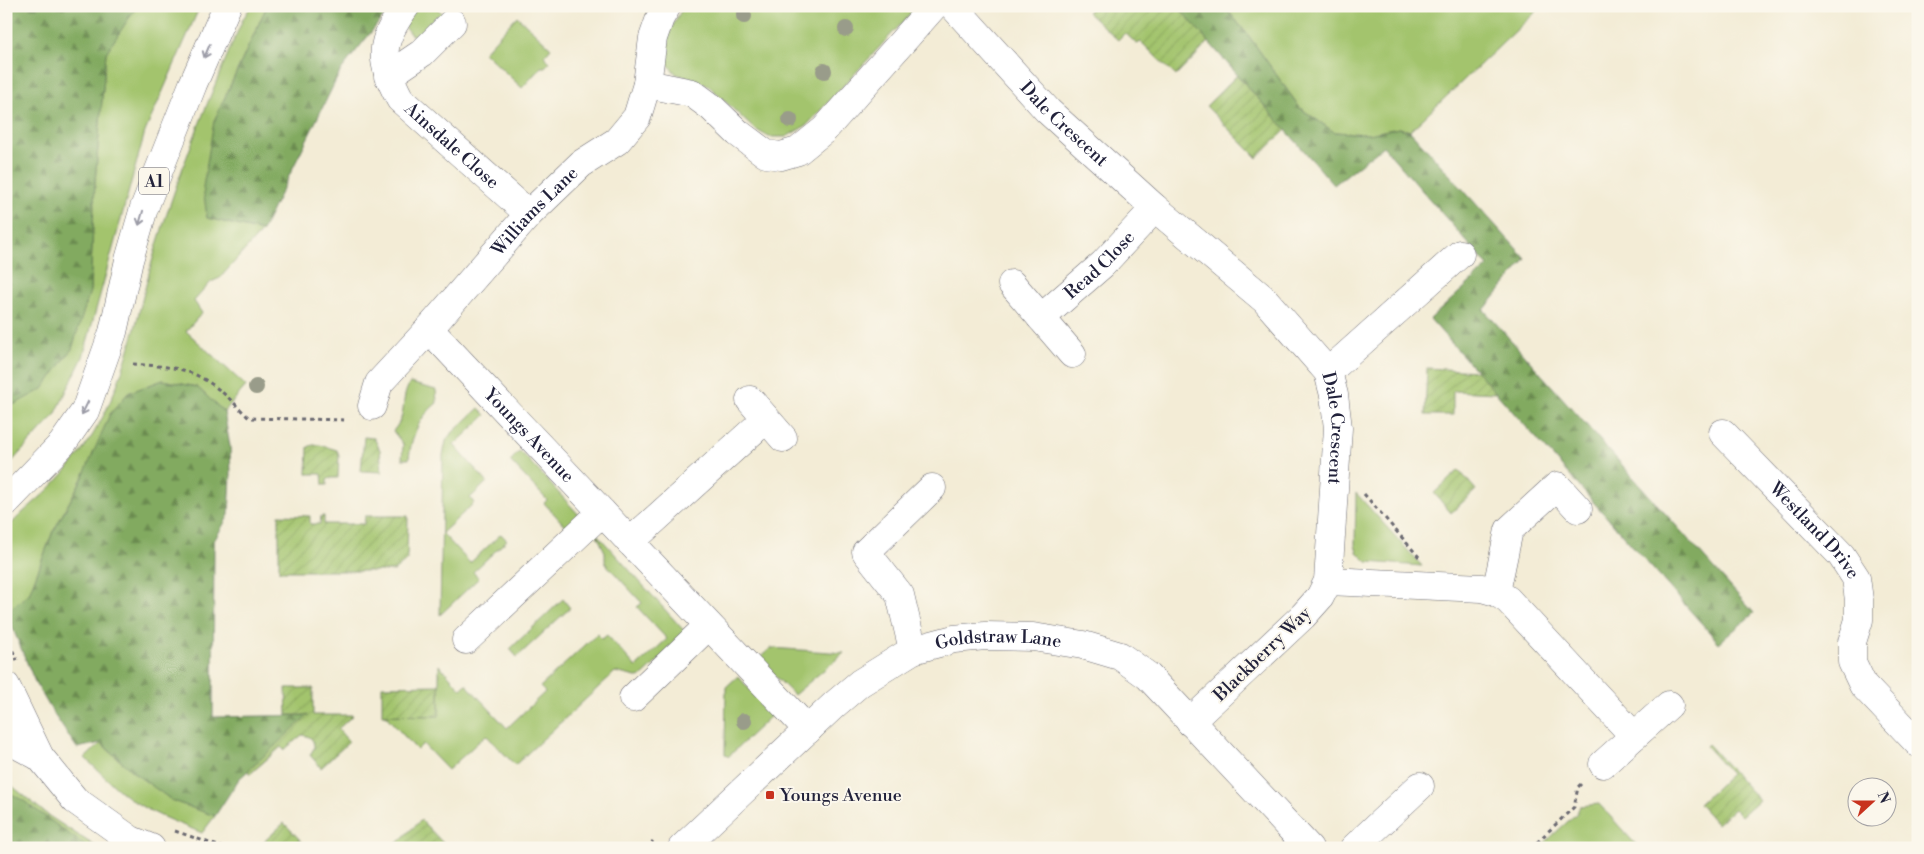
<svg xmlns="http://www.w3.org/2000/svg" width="1924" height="854" viewBox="0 0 1924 854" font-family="'Libre Bodoni',serif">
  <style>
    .grass { fill: #a3c46d; stroke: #627354 }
    .forest { fill: url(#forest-firs); stroke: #52664e }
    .garden { fill: url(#garden-furrows); stroke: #627354 }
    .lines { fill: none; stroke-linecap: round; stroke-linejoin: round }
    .minor-casing { stroke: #6b6971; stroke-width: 29 }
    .highway-casing { stroke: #6b6971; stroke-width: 29 }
    .path { stroke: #6b6971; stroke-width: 3; stroke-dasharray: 4 4; stroke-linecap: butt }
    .minor { stroke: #fff; stroke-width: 28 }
    .highway { stroke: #fff; stroke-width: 28 }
    .tree { fill: #999c8a }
    .oneway { stroke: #9c9ca7 }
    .poi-dot { fill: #c8321e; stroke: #fbf7ec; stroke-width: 2 }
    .labels { text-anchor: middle; stroke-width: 4; stroke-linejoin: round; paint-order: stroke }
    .shield { fill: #fbf7ec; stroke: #636270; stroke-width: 1 }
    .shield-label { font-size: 16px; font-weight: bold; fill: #22223b }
    .street-label { font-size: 18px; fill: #22223b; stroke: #fbf7ec }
    .poi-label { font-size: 18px; fill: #22223b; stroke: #fbf7ec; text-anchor: start }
  </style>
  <defs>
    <pattern id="forest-firs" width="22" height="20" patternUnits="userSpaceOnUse" patternTransform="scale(1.25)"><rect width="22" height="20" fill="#82aa60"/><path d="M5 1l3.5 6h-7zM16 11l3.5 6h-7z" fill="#6a8a50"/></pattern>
    <pattern id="garden-furrows" width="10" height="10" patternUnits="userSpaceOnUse" patternTransform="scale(1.25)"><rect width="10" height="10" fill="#a3c46d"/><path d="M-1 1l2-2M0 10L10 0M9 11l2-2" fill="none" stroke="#8ca85f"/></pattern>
  </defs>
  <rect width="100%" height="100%" fill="#fbf7ec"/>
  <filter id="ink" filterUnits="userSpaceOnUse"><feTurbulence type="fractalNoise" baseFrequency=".02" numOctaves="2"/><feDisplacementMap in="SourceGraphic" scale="10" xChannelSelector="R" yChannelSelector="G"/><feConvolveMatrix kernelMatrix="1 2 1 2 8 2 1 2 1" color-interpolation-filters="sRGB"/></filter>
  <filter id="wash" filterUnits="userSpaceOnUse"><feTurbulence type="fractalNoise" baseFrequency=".0096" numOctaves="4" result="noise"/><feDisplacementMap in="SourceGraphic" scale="20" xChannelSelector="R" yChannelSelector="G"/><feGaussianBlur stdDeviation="1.12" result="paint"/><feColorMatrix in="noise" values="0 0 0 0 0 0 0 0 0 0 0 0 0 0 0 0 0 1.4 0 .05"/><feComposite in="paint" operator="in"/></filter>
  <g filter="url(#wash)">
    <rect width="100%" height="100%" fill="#f3ecd6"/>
    <!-- grass -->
    <path class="grass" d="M 137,6 L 200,6 L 145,132 L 83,357 L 55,415 L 6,468 L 6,404 L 15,404 L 90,291 L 95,182 L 106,52 Z
      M 251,6 L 267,6 L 214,121 L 207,218 L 262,231 L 220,278 L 211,282 L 194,301 L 202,313 L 186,331 L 246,386 L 224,412 L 197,387 L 163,380 L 128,393 L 52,534 L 29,594 L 6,612 L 6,552 L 11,543 L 6,538 L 6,531 C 17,515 35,503 49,489 C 69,469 86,448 99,424 C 130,368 138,308 156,248 C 180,169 210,94 243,19 Z
      M 414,6 L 435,6 L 446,17 L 419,38 L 410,34 L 405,27 Z
      M 684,6 L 915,6 L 915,9 L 807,125 L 786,137 L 769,137 L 753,128 L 710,87 L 696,80 L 676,74 L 666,62 C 666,35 670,29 684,6 Z
      M 1224,6 L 1542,6 L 1410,131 L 1399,128 L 1368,134 L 1334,132 L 1300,108 L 1248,35 Z
      M 517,16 L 551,48 L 544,56 L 550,62 L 545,67 L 541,67 L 522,88 L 484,52 Z
      M 410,383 L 436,390 L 437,403 C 419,417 411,437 409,459 L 402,459 L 403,444 L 393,431 C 409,413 399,400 410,383 Z
      M 479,408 L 486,415 L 454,445 L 487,482 L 470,498 L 474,503 L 442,533 L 470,563 L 501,534 L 507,540 L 473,572 L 479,578 L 440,615 L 443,455 L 446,441 L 449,436 Z
      M 520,451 L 581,517 L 568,529 L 544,503 L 547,500 L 510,461 Z
      M 1356,493 L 1422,566 L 1367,562 L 1357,552 L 1355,545 Z
      M 596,533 L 687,634 L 640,678 L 615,672 L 515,765 L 486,735 L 448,770 L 423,744 L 417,750 L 385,715 L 439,716 L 439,665 L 461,689 L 466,684 L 507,728 L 545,692 L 540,687 L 597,634 L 602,639 L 607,635 L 636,667 L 667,639 L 637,607 L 642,603 L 605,563 L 605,552 Z
      M 563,599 L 570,608 L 517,657 L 510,649 Z
      M 771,648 L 844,653 L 794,695 L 758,659 Z
      M 738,676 L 772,715 L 728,757 L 725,754 L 726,687 Z
      M 101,743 L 118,759 L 173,801 L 215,816 L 202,833 C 176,822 148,813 125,795 C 111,784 98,770 85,758 Z
      M 6,781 L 49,816 L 98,848 L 6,848 Z
      M 1599,804 L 1639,848 L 1539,848 L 1577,813 L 1580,806 Z"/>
    <!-- forest -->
    <path class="forest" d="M 6,6 L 137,6 L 106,53 L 95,182 L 90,291 L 72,349 L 43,389 L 15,404 L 6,404 Z
      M 267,6 L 392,6 L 341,70 L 262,231 L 207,218 L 203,187 L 214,121 Z
      M 1177,6 L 1224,6 L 1248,35 L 1300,108 L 1334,132 L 1368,134 L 1399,128 L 1410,131 L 1526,259 L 1484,310 L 1754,613 L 1719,643 L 1430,319 L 1488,266 L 1383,146 L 1334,185 Z
      M 163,380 L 197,387 L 224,412 L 230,446 L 231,474 L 229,515 L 214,541 L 213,717 L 309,715 L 239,779 L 215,816 L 173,801 L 134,773 L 101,743 L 77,748 L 55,716 L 35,682 L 6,612 L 29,594 L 52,534 L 82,479 L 110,414 L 128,393 Z
      M 6,791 L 24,801 L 88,848 L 6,848 Z"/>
    <!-- garden -->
    <path class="garden" d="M 1093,6 L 1177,6 L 1209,42 L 1176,76 L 1141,42 L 1137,44 L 1125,33 L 1118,40 L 1087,12 Z
      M 1237,75 L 1286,130 L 1257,158 L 1206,106 Z
      M 1427,368 L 1477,371 L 1496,393 L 1453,391 L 1453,415 L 1425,415 Z
      M 364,437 L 374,438 L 380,450 L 382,472 L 361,471 Z
      M 313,445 L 320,445 L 337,450 L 339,455 L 338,478 L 330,478 L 327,480 L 327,485 L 323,485 L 322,474 L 307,474 L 308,447 Z
      M 1459,470 L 1476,490 L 1451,513 L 1434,493 Z
      M 279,515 L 310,516 L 310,524 L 320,524 L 321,516 L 324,516 L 324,524 L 364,524 L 365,516 L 408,516 L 407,560 L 394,571 L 279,571 Z
      M 439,685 L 439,716 L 382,715 L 382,686 Z
      M 286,688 L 313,688 L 313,715 L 353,715 L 338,729 L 349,742 L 321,768 L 310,755 L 314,748 C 314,740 311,736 302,735 L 284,750 L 281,747 L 250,774 L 248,771 L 308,715 L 287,715 Z
      M 1708,744 L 1759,800 L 1741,816 L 1734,809 L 1717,824 L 1699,804 L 1731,774 L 1706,746 Z
      M 421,820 L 444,844 L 436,845 L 434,848 L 399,848 L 396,844 Z
      M 284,823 L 303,843 L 297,848 L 257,848 Z"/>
  </g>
  <g filter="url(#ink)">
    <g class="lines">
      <!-- minor casing -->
      <g class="minor-casing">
        <g id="minor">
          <path id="s1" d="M 406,6 C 378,44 379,59 400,99 L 529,214"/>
          <path id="s2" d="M 953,6 L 1048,111 L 1155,208 L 1265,300 L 1328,372 L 1334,395 L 1338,428 L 1328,581 L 1320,597 L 1303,616 L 1190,722"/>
          <path d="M 388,76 L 422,53 L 452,23"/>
          <path d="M 647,84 L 692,93 L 711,107 L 738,133 L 766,154 L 781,156 L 798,151 L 824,130 L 934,6"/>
          <path d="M 1012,284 L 1072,354"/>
          <path id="s3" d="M 1041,318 L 1103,264 L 1155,208"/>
          <path id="s4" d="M 429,329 L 808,730"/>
          <path d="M 1328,372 L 1460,254"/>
          <path d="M 750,400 L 783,438"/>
          <path id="s5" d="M 372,406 L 379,383 L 429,329 L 529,214 L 581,164 L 617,141 L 637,117 L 647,84 L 653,38 L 660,18 L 667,6"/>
          <path id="s6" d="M 1723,433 L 1841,555 L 1856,578 L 1859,600 L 1859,620 L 1852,642 L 1852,662 L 1863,685 L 1918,743"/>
          <path d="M 630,542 L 766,419"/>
          <path d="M 1328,581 L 1482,588 L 1496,592 L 1508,600 L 1634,736"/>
          <path d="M 1496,592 L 1509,530 L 1557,486 L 1578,509"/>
          <path d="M 466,640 L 602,512"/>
          <path d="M 913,650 L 900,595 L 866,552 L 932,488"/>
          <path d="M 6,686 L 40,757 L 75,800 L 131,840 L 151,848"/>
          <path d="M 633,698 L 708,626"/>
          <path d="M 6,739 L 40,757"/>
          <path d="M 1603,764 L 1669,705"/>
          <path id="s7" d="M 682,848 L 834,705 L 860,683 L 913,650 L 954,639 L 985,636 L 1033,637 L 1083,645 L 1120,656 L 1148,676 L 1309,848"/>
          <path d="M 1354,848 L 1420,786"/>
        </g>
      </g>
      <!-- highway casing -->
      <g class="highway-casing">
        <path id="highway" d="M 6,502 L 62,444 L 85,411 L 113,332 L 129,260 L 144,208 L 193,84 L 227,6"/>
      </g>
      <!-- path -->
      <path class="path" d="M 133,364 C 154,366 179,366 198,376 C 218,386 233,402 249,418 L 348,420
        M 1364,494 L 1419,557
        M 6,636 L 17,660
        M 175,831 L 224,848
        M 646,848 L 653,841
        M 1531,848 L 1574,807 L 1578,787 L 1583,782"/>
      <!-- minor -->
      <use href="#minor" class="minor"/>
      <!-- highway -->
      <use href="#highway" class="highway"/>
    </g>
    <!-- trees -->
    <g class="tree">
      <circle cx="744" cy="16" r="8"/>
      <circle cx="846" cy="29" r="8"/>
      <circle cx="824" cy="71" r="8"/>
      <circle cx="790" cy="120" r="8"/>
      <circle cx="256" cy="387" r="8"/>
      <circle cx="744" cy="721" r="8"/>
    </g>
    <!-- one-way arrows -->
    <defs><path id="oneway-shaft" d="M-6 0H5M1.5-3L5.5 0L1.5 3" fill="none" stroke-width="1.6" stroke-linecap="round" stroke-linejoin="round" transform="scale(1.25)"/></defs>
    <g class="oneway">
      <use href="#oneway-shaft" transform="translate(207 51) rotate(113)"/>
      <use href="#oneway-shaft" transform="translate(141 218) rotate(106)"/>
      <use href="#oneway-shaft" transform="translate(85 408) rotate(116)"/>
    </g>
  </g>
  <!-- markers -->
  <rect class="poi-dot" x="765" y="790" width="10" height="10" rx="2.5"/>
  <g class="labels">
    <!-- shield labels -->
    <rect class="shield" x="139" y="167.5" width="30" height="27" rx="4"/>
    <g class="shield-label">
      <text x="154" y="187">A1</text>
    </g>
    <!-- street labels -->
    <g class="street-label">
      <text dy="6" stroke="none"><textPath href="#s2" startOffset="162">Dale Crescent</textPath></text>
      <text dy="6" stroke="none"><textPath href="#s1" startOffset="171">Ainsdale Close</textPath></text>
      <text dy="6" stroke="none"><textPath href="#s5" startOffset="256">Williams Lane</textPath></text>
      <text dy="6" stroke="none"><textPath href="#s3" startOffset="79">Read Close</textPath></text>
      <text dy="6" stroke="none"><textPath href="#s2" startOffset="582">Dale Crescent</textPath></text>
      <text dy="6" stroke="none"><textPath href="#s4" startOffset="146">Youngs Avenue</textPath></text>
      <text dy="6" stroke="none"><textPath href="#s6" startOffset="134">Westland Drive</textPath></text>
      <text dy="6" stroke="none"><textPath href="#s7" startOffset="392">Goldstraw Lane</textPath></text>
      <text transform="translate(1262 654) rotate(-44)" y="6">Blackberry Way</text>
    </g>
    <!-- poi labels -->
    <g class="poi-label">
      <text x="780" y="801">Youngs Avenue</text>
    </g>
  </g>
  <!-- margin -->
  <rect width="1924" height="854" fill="none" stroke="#fbf7ec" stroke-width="25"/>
  <!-- north arrow -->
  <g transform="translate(1872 802) rotate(69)"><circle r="24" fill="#fbf7ec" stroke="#a4a2a5"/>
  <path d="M0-4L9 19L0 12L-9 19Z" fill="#c8321e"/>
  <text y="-8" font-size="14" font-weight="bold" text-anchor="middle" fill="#22223b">N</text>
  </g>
</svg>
